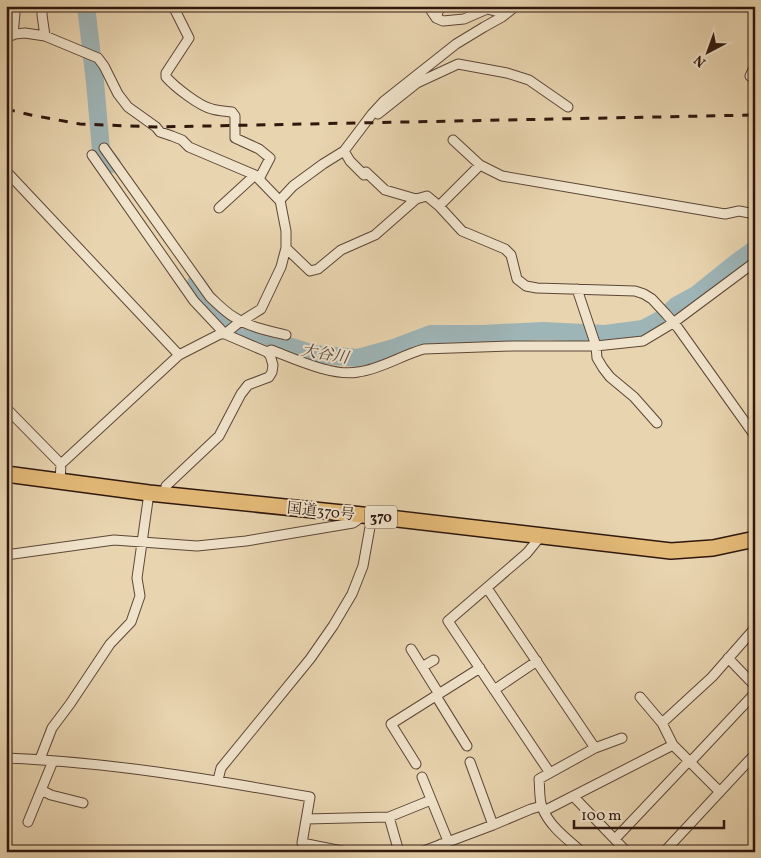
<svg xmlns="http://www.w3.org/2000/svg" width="761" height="858" viewBox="0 0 761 858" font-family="Vollkorn,'Noto Serif JP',serif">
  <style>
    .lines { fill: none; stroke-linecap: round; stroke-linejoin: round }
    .river { stroke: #9eb5b7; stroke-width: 18 }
    .minor-casing { stroke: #5d4636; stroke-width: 11 }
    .trunk-casing { stroke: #2f170e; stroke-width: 18 }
    .minor { stroke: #f0e3cb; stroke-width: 9 }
    .trunk { stroke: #e4ba78; stroke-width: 15 }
    .rail { stroke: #2f170e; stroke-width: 3; stroke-dasharray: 9 9; stroke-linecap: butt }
    .labels { text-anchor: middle; stroke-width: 4; stroke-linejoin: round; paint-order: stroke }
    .shield { fill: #f0e3cb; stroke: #695447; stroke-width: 1 }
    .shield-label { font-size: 14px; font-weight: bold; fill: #2f170e }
    .street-label { font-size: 15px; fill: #2f170e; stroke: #f0e3cb }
    .water-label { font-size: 16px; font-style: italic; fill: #504641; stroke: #f0e3cb }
  </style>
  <rect width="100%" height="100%" fill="#e8d4af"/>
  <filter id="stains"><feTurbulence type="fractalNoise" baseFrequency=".004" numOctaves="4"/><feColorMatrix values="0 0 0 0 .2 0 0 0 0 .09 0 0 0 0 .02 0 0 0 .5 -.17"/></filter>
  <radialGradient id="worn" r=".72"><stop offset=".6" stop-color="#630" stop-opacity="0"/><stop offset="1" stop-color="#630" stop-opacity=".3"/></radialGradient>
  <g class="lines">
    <!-- river -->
    <path class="river" d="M 86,6 L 95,82 L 101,150 L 112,164
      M 196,283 L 219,316 L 247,329 L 276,342 L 314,354 L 358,358 L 394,348 L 431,334 L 482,334 L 543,331 L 605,334 L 643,329 L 662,319 L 676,306 L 696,295 L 737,262 L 755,249"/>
    <!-- minor casing -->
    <g class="minor-casing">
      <path id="minor" d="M 12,6 L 15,13 L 13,35
        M 42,6 L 42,15 L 45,36
        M 173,6 L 189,38 L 166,73 L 166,77 C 175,87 199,106 212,109 C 218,111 225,111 232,112 L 235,116 L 235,138 L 259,149 L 270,158 L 259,179
        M 428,6 L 436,18 L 443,21 L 464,19 L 487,9 L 499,12 L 502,17
        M 436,18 L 440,6
        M 6,38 L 15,34 L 25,33 L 45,36 L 98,58 L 104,66 L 118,94 L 128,107 L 156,127 L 160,132 L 172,136 L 182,140 L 189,147 L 255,175 L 280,201
        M 750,76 L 755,66
        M 378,114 L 417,83 L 458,64 L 507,73 L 529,80 L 568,107
        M 453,140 L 480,165 L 502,176 L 725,214 L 739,211 L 755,214
        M 104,148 L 210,297 C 218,304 225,312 234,317 C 249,327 269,331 286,335
        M 344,151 L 350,161 L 364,175 L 366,172 L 385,190 L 416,199
        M 92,155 L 194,301 L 225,334 L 237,324 L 261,309 L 281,267 L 286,248 L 286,231 L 280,200 L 293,186 L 323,164 L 344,151 L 372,114 L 384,101 L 456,44 L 484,27 L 502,17 L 516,6
        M 6,171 L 179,355
        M 439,206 L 480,165
        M 219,208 L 255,175
        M 286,248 L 310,271 L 318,269 L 341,250 L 375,235 L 416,199 L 427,196 L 439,206 L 462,231 L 505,249 L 511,255 L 517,279 L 526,286 L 537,288 L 635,291 L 644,294 L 652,299 L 666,314 L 678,328 L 755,436
        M 577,289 L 596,346 L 597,358 L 603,368 L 610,377 L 634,397 L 657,423
        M 267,352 L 271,350 C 295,359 333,377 358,372 C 381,369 402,355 424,349 L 512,346 L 596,346 L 643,341 L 673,323 L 755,262
        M 6,408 L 61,464
        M 60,481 L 61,464 L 179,355 L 220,334 L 225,334 L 267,352 L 270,355 L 273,365 L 272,372 L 269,377 L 248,385 L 241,394 L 219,436 L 166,486 L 165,494
        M 540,537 L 527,553 L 448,621 L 550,773
        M 6,555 L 114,540 L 197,546 L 246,541 L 353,523 L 363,516
        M 487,588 L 595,748
        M 411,649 L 439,694
        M 728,658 L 755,686
        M 422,667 L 434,660
        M 494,690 L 537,661
        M 436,696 L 467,746
        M 640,697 L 662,723 L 673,745 L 720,792
        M 662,723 L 712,677 L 755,628
        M 6,758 C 109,762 209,779 310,797 L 302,843 L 347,852
        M 40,759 L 52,728 L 70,704 L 110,644 L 131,622 L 140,596 L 137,578 L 149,493
        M 470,762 L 493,825
        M 416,764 L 391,724 L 480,668
        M 422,777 L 448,841
        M 218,780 L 221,768 L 310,659 L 333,626 L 352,594 L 363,566 L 372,516
        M 41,790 L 51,795 L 83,803
        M 573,796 L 627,852
        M 544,811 L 673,745
        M 389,817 L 399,852
        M 306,819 L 389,817 L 431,800
        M 28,822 L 53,761
        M 615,839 L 686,764 L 693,759 L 755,693
        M 441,844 L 447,852
        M 421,852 L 493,825 L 531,809 L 542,806
        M 582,852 C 567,839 549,826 542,807 C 539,799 540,788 539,779 L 595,748 L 622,738
        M 664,852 L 755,754"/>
    </g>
    <!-- trunk casing -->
    <g class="trunk-casing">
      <path id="trunk" d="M 6,474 L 149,493 L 372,516 L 671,551 L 713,548 L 755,539"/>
    </g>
    <!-- minor -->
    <use href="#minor" class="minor"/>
    <!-- trunk -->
    <use href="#trunk" class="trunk"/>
    <!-- rail -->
    <path class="rail" d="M 6,109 L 31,115 L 80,124 L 156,127 L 755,115"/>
  </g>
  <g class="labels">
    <!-- shield labels -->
    <rect class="shield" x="365" y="505.5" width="32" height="23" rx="4"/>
    <g class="shield-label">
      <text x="381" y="522">370</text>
    </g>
    <!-- street labels -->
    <g class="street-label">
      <text transform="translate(321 511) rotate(6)" y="5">国道370号</text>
    </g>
    <!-- water labels -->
    <g class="water-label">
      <text transform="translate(325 353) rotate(10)" y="6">大谷川</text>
    </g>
  </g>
  <!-- margin -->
  <rect width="761" height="858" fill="none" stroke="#e8d4af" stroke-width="25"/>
  <rect x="8" y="8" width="746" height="843" fill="none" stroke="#2f170e" stroke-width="2.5"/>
  <rect x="12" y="12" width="736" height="833" fill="none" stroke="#2f170e"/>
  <!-- north arrow -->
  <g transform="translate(708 52) rotate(221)" stroke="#f0e3cb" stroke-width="4" paint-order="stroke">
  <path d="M0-4L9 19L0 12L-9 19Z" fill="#2f170e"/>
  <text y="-8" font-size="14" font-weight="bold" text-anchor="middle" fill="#2f170e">N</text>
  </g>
  <!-- scale -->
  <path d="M574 820v8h150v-8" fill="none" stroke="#2f170e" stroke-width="2.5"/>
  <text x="581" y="820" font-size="15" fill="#2f170e" stroke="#f0e3cb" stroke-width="4" paint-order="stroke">100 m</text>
  <rect width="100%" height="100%" filter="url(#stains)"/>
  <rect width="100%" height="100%" fill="url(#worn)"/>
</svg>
